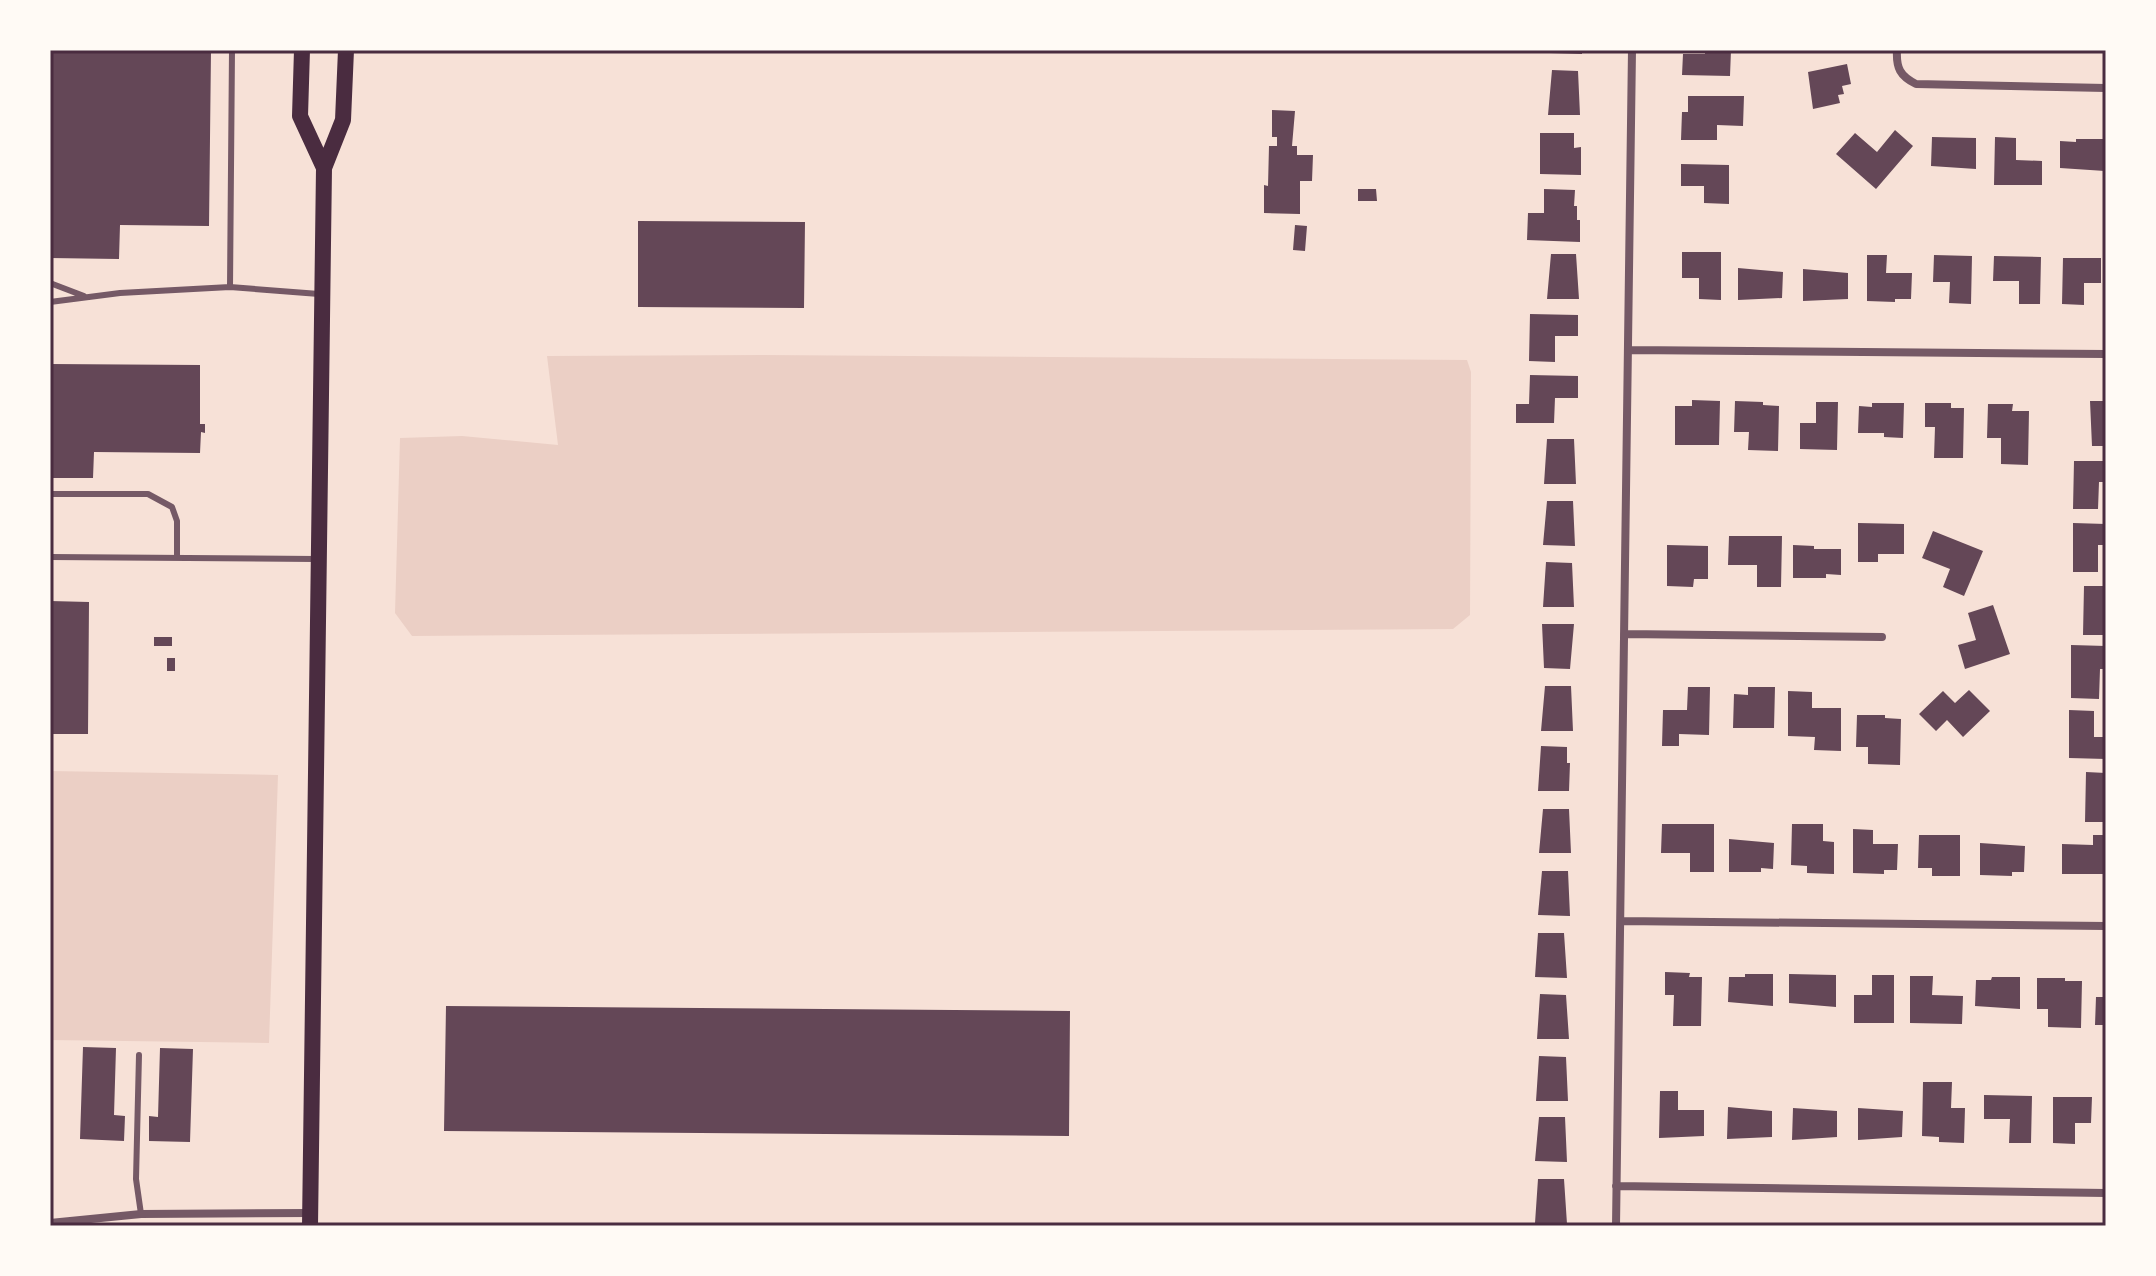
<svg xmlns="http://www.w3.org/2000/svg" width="2156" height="1276" viewBox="0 0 2156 1276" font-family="Merriweather,serif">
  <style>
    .green { fill: #ebcfc5 }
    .building { fill: #644757 }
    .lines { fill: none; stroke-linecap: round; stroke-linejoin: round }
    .service { stroke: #755966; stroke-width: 6 }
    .minor { stroke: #755966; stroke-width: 8 }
    .secondary { stroke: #4a2c40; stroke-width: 16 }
    .neatline { fill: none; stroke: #4a2c40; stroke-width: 3 }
  </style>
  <rect width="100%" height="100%" fill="#f7e1d7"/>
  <!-- green -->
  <path class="green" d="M 764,355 L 1467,360 L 1471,372 L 1470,615 L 1453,629 L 412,636 L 395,613 L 400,438 L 462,436 L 558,445 L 547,356 Z
    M 50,771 L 278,775 L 269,1043 L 50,1040 Z"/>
  <!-- building -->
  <path class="building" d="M 50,50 L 211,50 L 209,226 L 120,225 L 119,259 L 50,258 Z
    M 1550,50 L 1582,50 L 1582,54 L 1550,53 Z
    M 1705,50 L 1731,50 L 1730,76 L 1682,75 L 1683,54 L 1705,54 Z
    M 1847,64 L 1851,84 L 1842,86 L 1844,94 L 1838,95 L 1840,103 L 1813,109 L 1808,72 Z
    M 1552,70 L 1578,71 L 1580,115 L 1548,115 Z
    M 1688,96 L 1744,96 L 1743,126 L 1717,125 L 1717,140 L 1681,140 L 1682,112 L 1688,112 Z
    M 1272,110 L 1295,111 L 1292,146 L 1297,146 L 1297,155 L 1313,155 L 1312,181 L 1300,181 L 1300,214 L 1264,213 L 1264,185 L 1268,186 L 1269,146 L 1277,146 L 1277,137 L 1272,137 Z
    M 1895,130 L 1913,146 L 1876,189 L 1836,154 L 1855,133 L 1877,152 Z
    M 1540,133 L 1574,133 L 1574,148 L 1581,147 L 1581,175 L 1540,174 Z
    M 1932,137 L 1976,138 L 1976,169 L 1931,166 Z
    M 1995,137 L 2016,138 L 2016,160 L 2042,161 L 2042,185 L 1994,185 Z
    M 2076,139 L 2105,139 L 2105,171 L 2060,168 L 2060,141 L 2076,142 Z
    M 1681,164 L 1729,165 L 1729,204 L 1704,203 L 1704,186 L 1681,186 Z
    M 1358,189 L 1376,189 L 1377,201 L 1358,201 Z
    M 1544,189 L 1575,190 L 1574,206 L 1577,206 L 1577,220 L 1580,220 L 1580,242 L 1527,240 L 1528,213 L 1544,213 Z
    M 638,221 L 805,222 L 804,308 L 638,307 Z
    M 1295,225 L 1307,226 L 1305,251 L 1293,250 Z
    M 1682,252 L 1721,252 L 1721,300 L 1699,299 L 1699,278 L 1682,278 Z
    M 1551,254 L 1576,254 L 1579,299 L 1547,299 Z
    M 1867,255 L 1887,255 L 1886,273 L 1912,273 L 1911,299 L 1895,299 L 1895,302 L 1867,301 Z
    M 1934,255 L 1972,256 L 1971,304 L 1949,303 L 1950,282 L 1933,282 Z
    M 1994,256 L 2041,257 L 2040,304 L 2019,304 L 2019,281 L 1993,281 Z
    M 2063,258 L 2101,258 L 2101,283 L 2084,283 L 2084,305 L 2062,304 Z
    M 1738,268 L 1783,272 L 1782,298 L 1738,300 Z
    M 1803,269 L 1848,273 L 1848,299 L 1803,301 Z
    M 1530,314 L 1578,315 L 1578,336 L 1555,336 L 1555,362 L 1529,361 Z
    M 50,364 L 200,365 L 200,424 L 205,424 L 205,433 L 201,432 L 200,453 L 94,452 L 93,478 L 50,478 Z
    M 1530,375 L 1578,376 L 1578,398 L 1555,398 L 1554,423 L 1516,423 L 1516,404 L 1529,404 Z
    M 1692,400 L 1720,401 L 1719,445 L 1675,445 L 1675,406 L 1692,406 Z
    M 1735,401 L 1763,402 L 1763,405 L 1779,406 L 1778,451 L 1748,450 L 1749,432 L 1734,432 Z
    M 2090,401 L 2106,401 L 2106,446 L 2092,446 Z
    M 1816,402 L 1838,402 L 1837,450 L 1800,449 L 1800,423 L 1816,423 Z
    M 1872,403 L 1904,403 L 1903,438 L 1884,437 L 1884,433 L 1858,433 L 1859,406 L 1872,407 Z
    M 1925,403 L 1951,403 L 1951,408 L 1964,408 L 1963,458 L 1934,458 L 1935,427 L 1925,427 Z
    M 1988,404 L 2013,404 L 2012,411 L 2029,411 L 2028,465 L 2001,464 L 2001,438 L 1987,438 Z
    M 1547,439 L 1574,439 L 1576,484 L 1544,484 Z
    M 2074,461 L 2106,461 L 2106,482 L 2099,482 L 2098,509 L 2073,509 Z
    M 1547,501 L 1573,501 L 1575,546 L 1543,545 Z
    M 1858,523 L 1904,524 L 1904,554 L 1878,554 L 1878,562 L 1858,562 Z
    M 2073,523 L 2106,524 L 2106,545 L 2098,545 L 2098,572 L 2073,572 Z
    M 1933,531 L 1983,551 L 1964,596 L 1943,587 L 1950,569 L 1922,558 Z
    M 1729,536 L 1782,536 L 1781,587 L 1757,587 L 1757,565 L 1728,565 Z
    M 1667,545 L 1708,546 L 1708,579 L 1694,579 L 1693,587 L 1667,586 Z
    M 1793,545 L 1814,546 L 1814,549 L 1841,549 L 1841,575 L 1826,574 L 1826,578 L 1793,578 Z
    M 1546,562 L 1572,563 L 1574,607 L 1543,607 Z
    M 2084,586 L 2106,586 L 2106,635 L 2083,635 Z
    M 50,601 L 89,602 L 88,734 L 50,734 Z
    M 1993,605 L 2010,654 L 1965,669 L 1958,645 L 1976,640 L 1968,613 Z
    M 1542,624 L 1574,624 L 1570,669 L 1544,668 Z
    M 154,637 L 172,637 L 172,646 L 154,646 Z
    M 2071,645 L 2106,646 L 2106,669 L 2100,669 L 2099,699 L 2071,698 Z
    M 167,658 L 175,658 L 175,671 L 167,671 Z
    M 1545,686 L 1571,686 L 1573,731 L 1541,731 Z
    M 1688,687 L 1710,687 L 1709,735 L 1679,734 L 1679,746 L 1662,746 L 1663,710 L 1687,710 Z
    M 1748,687 L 1775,687 L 1774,728 L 1733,728 L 1734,694 L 1748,695 Z
    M 1969,690 L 1990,711 L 1963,737 L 1947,720 L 1936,731 L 1919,714 L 1943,691 L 1955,703 Z
    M 1788,691 L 1812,692 L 1812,708 L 1841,708 L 1841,751 L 1814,750 L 1815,737 L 1788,736 Z
    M 2069,710 L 2094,711 L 2094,737 L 2106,737 L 2106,759 L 2069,758 Z
    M 1857,715 L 1885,715 L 1885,718 L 1901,719 L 1900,765 L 1868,764 L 1868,747 L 1856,747 Z
    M 1541,746 L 1567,747 L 1567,763 L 1570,763 L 1569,791 L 1538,791 Z
    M 2086,772 L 2106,773 L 2106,822 L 2085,822 Z
    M 1543,809 L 1569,809 L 1571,853 L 1539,853 Z
    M 1662,824 L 1714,824 L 1714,872 L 1690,872 L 1690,853 L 1661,853 Z
    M 1792,824 L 1823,824 L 1823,841 L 1834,842 L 1834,874 L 1807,873 L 1807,866 L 1791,865 Z
    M 1853,829 L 1873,830 L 1873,844 L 1898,844 L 1897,870 L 1884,870 L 1884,874 L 1853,873 Z
    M 1919,835 L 1960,835 L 1960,876 L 1932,876 L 1932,868 L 1918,868 Z
    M 2093,835 L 2106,835 L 2106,874 L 2062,874 L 2062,844 L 2093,845 Z
    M 1729,839 L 1774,843 L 1773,869 L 1761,868 L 1761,872 L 1729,872 Z
    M 1980,843 L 2025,846 L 2024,872 L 2012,872 L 2012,876 L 1980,875 Z
    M 1542,871 L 1568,871 L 1570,916 L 1538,915 Z
    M 1538,933 L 1564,933 L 1567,978 L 1535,977 Z
    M 1665,972 L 1690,973 L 1689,977 L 1702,977 L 1701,1026 L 1673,1026 L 1674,995 L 1665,995 Z
    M 1745,974 L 1773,974 L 1773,1006 L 1728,1002 L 1729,977 L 1745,977 Z
    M 1789,974 L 1836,975 L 1836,1007 L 1789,1003 Z
    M 1872,975 L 1894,975 L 1894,1023 L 1854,1023 L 1854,995 L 1872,995 Z
    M 1910,976 L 1933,976 L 1932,995 L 1963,996 L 1962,1024 L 1910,1023 Z
    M 1992,977 L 2020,977 L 2020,1009 L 1975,1006 L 1976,980 L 1991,980 Z
    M 2037,978 L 2065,978 L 2065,981 L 2082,981 L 2081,1028 L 2048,1027 L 2048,1009 L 2037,1009 Z
    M 1540,994 L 1566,995 L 1569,1039 L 1537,1039 Z
    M 2096,997 L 2106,997 L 2106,1025 L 2095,1025 Z
    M 446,1006 L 1070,1011 L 1069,1136 L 444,1131 Z
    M 83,1047 L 116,1048 L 114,1115 L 125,1116 L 124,1141 L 80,1139 Z
    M 160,1048 L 193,1049 L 190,1142 L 149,1141 L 149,1116 L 158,1117 Z
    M 1539,1056 L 1566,1057 L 1568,1101 L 1536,1101 Z
    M 1923,1082 L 1952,1082 L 1951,1108 L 1965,1108 L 1964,1143 L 1939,1142 L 1939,1137 L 1922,1136 Z
    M 1660,1091 L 1678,1091 L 1678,1110 L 1704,1110 L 1704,1136 L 1659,1138 Z
    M 1984,1095 L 2032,1096 L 2031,1143 L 2009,1143 L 2010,1119 L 1984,1119 Z
    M 2053,1097 L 2092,1097 L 2091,1123 L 2075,1123 L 2075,1144 L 2053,1143 Z
    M 1728,1107 L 1772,1111 L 1772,1137 L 1727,1139 Z
    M 1793,1108 L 1837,1111 L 1837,1137 L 1792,1140 Z
    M 1858,1108 L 1903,1111 L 1902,1137 L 1858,1140 Z
    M 1539,1117 L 1565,1117 L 1567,1162 L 1535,1161 Z
    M 1538,1179 L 1564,1179 L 1567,1224 L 1535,1223 Z"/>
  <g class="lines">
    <!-- service -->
    <path class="service" d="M 50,283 L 84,296
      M 230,287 L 232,50
      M 50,302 L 120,293 L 230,287 L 319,294
      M 50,494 L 148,494 L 172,507 L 177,521 L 177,558
      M 50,557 L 315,559
      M 139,1055 L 136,1179 L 141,1214"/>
    <!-- minor -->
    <path class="minor" d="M 1897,50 C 1896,68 1900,76 1916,84 L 2106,88
      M 1628,350 L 2106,354
      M 1624,634 L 1882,637
      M 1621,921 L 2106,926
      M 1616,1186 L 2106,1193
      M 50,1223 L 141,1214 L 310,1213
      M 1616,1226 L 1632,50"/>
    <!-- secondary -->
    <path class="secondary" d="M 302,50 L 300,116 L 324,168
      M 310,1226 L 324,168 L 343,120 L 346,50"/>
  </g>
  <!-- border -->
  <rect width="2156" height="1276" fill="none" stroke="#fffaf5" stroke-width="104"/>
  <rect x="52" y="52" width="2052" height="1172" class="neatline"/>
</svg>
